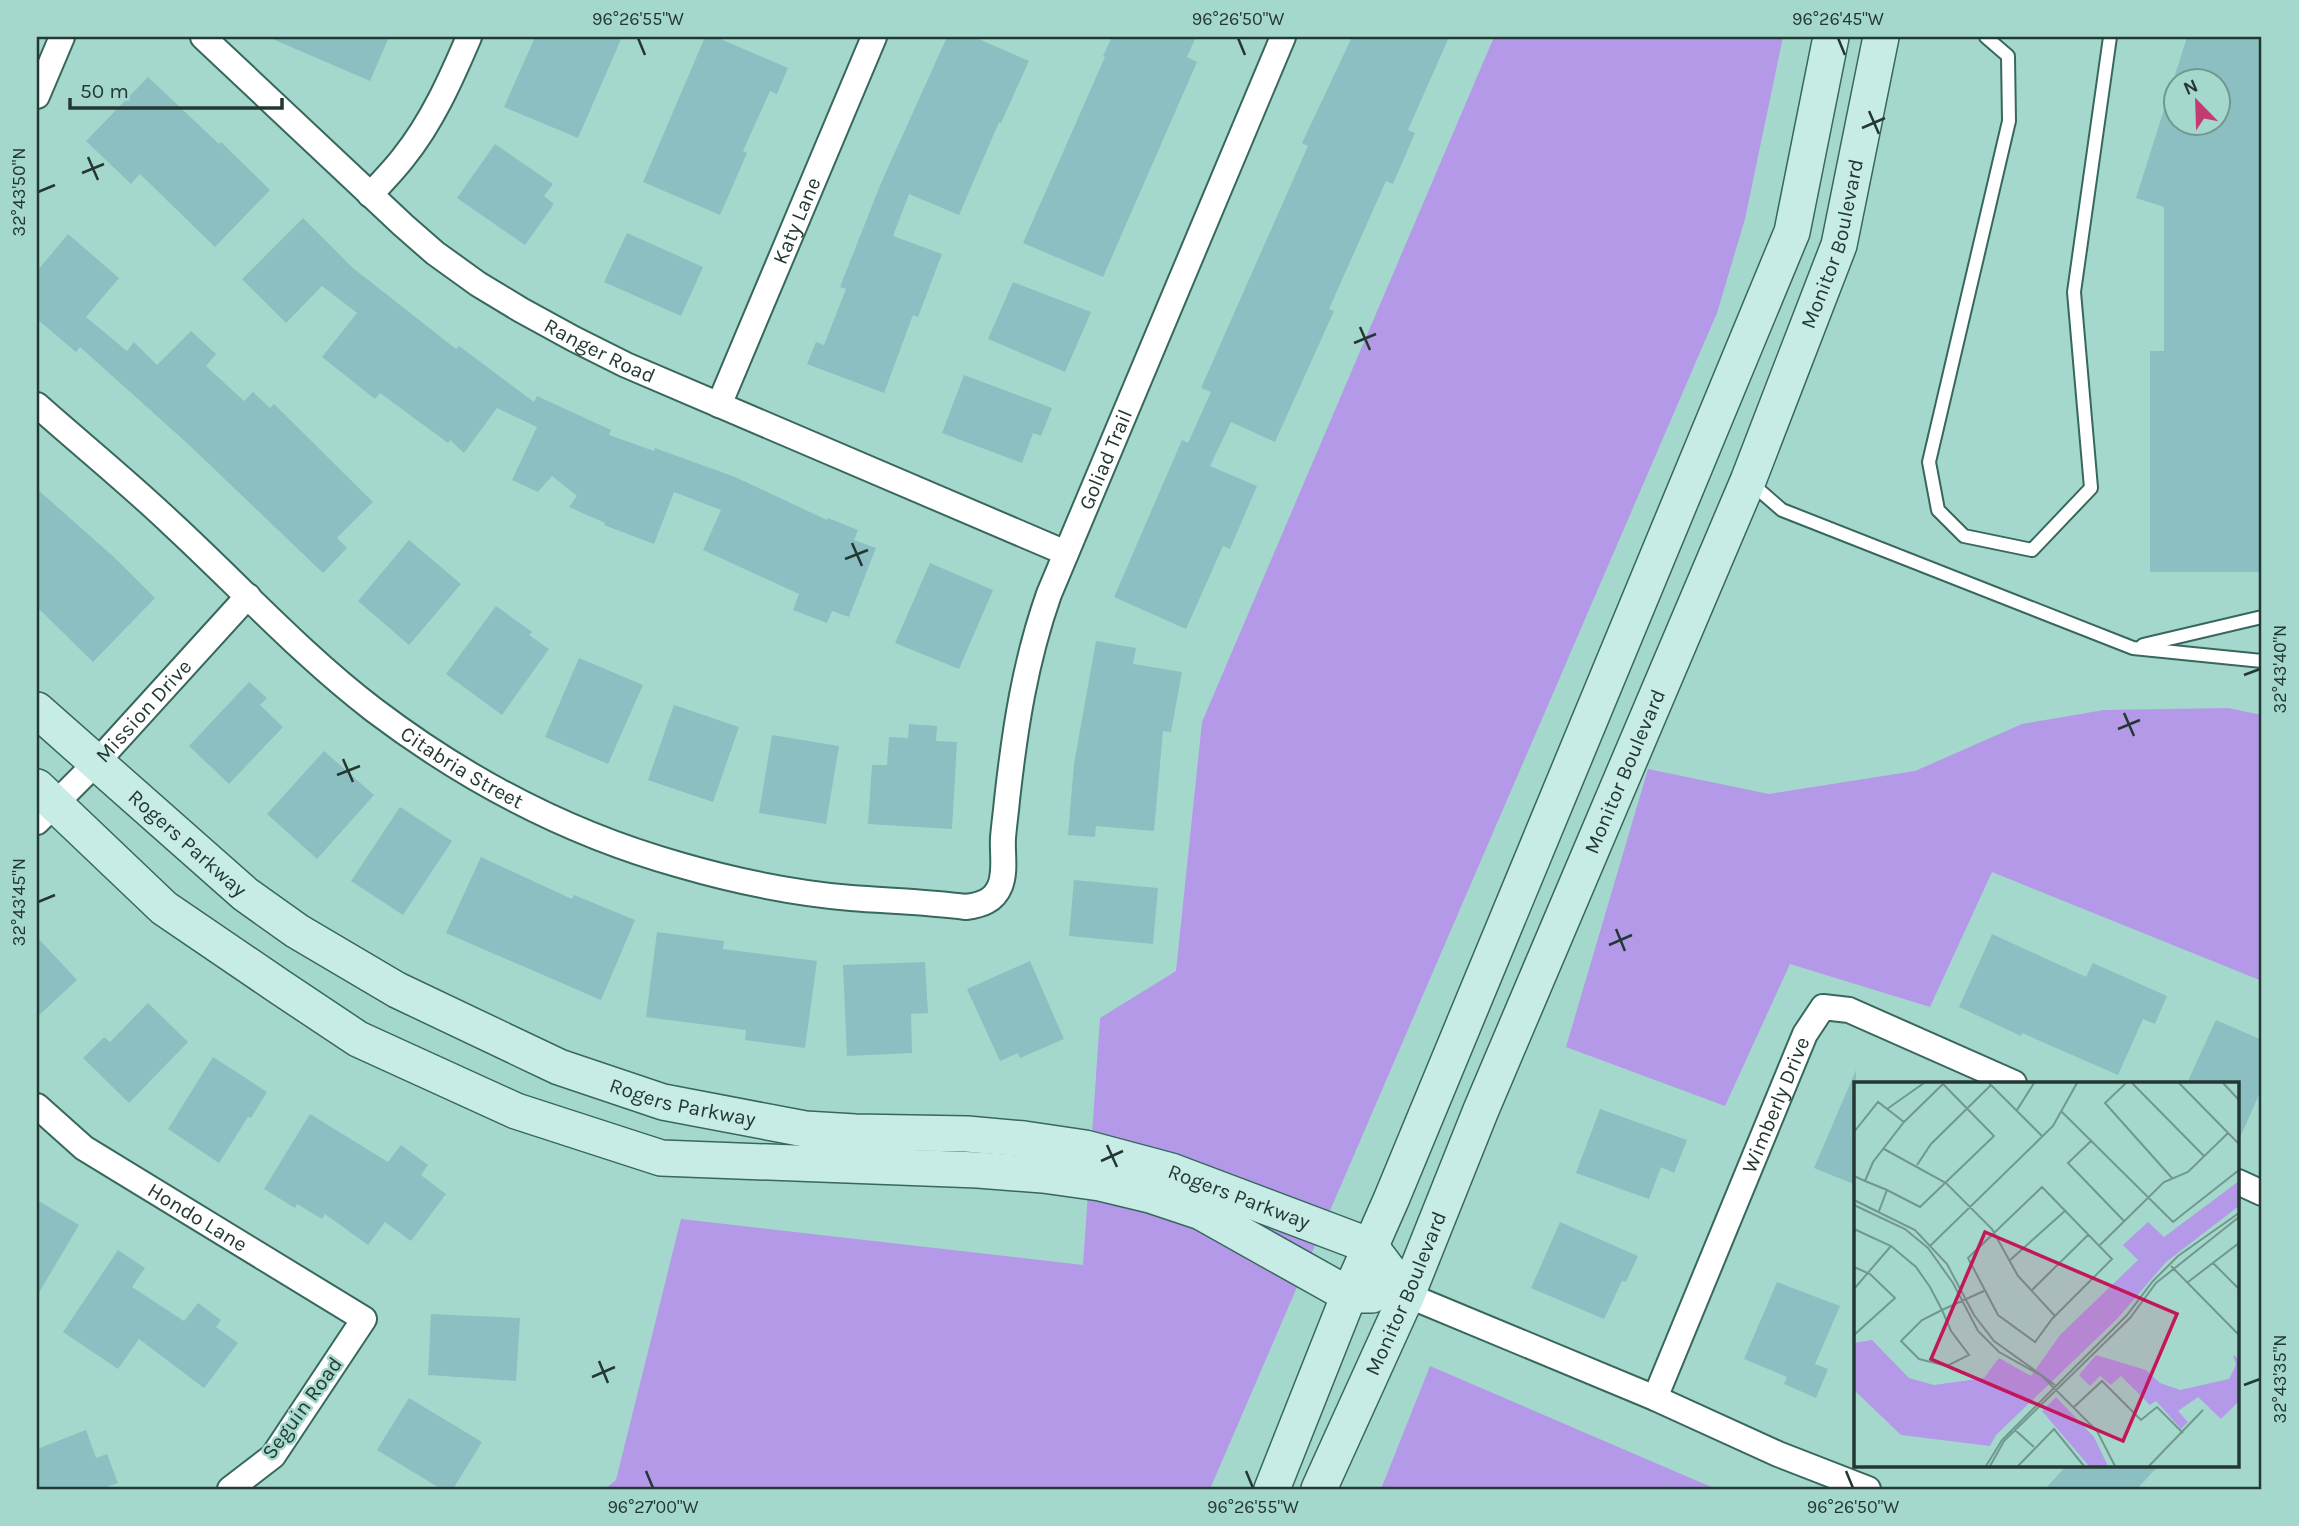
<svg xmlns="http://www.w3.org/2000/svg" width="2299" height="1526" viewBox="0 0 2299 1526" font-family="Karla,sans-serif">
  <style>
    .grass { fill: #b499e8 }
    .building { fill: #8bbfc1; fill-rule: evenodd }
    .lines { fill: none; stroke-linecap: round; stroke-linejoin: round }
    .lane-casing { stroke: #37675d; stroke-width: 16 }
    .street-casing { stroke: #37675d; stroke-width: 28 }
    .secondary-casing { stroke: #37675d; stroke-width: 38 }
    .lane { stroke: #fff; stroke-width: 12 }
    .street { stroke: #fff; stroke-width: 24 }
    .secondary { stroke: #c7ece6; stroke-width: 35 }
    .ticks { fill: none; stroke: #243833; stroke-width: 2.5 }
    .labels { text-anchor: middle; stroke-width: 5; stroke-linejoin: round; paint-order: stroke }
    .street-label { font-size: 21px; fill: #243833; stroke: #a5d8cc }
    .inset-road { fill: none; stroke: #71988f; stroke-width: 2 }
    .view { fill: #c2185b; fill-opacity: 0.15; stroke: #c2185b; stroke-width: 3.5 }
    .inset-edge { fill: none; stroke: #243833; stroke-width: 3.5 }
    .neatline { fill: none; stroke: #243833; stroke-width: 2.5 }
    .ticks-label { font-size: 18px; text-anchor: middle; fill: #243833 }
  </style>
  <rect width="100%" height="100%" fill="#a5d8cc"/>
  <!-- grass -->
  <path class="grass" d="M 1494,37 L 1783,37 L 1745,219 L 1717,313 L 1210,1489 L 605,1489 L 616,1480 L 681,1219 L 1083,1265 L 1100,1018 L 1176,971 L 1202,722 Z
    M 2228,708 L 2262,715 L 2262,981 L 1992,872 L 1930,1007 L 1790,964 L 1725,1106 L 1566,1047 L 1648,769 L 1769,794 L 1915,771 L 2022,724 L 2104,710 Z
    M 1430,1366 L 1716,1489 L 1381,1489 Z"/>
  <!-- building -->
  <path class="building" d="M 268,37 L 389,37 L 370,81 Z
    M 535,37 L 622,37 L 578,138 L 504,107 Z
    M 705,37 L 716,37 L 788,68 L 777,94 L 770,91 L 743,151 L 747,153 L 720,215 L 643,182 Z
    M 947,37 L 974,37 L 1029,61 L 1001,123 L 999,122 L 959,215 L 909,194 L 893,236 L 942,254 L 918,317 L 913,315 L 884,393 L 807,364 L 816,342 L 824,345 L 846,289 L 840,287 L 881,183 Z
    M 1112,37 L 1196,37 L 1187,57 L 1197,62 L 1103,277 L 1023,243 L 1105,57 L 1103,56 Z
    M 1352,37 L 1449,37 L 1408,130 L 1415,133 L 1393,184 L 1386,181 L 1329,309 L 1334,311 L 1275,442 L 1231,422 L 1210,466 L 1257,486 L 1230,549 L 1223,546 L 1186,629 L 1114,597 L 1182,440 L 1188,443 L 1211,392 L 1201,388 L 1308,146 L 1302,143 Z
    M 2187,37 L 2262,37 L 2262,572 L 2150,572 L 2150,351 L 2164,351 L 2164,207 L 2136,198 ZM 2176,80 L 2218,80 L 2218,122 L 2176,122 Z
    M 148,77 L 219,144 L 221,142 L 270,190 L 215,247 L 140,174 L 131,184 L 86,141 Z
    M 495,144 L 553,184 L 544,196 L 554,204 L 525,245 L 457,198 Z
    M 303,218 L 353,268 L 456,349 L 459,346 L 534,402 L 537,396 L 611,430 L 609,435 L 654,451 L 655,448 L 735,477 L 827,520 L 828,518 L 858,530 L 854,540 L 876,548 L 849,617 L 832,611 L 827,623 L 793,610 L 799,594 L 703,550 L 721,510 L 674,492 L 654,544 L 604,525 L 605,523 L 569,507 L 577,496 L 552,476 L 538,492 L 512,480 L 537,427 L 497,408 L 464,453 L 450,440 L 448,443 L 380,393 L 375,399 L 322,357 L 357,313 L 322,286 L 286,323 L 242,279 Z
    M 627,233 L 703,267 L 681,316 L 604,282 Z
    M 68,234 L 119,278 L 86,317 L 127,351 L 134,342 L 157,365 L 191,331 L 216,354 L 206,366 L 244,401 L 253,392 L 270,408 L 274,404 L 373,502 L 337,538 L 347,548 L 323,573 L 188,444 L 80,347 L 76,352 L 37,319 L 37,271 Z
    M 1013,282 L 1091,312 L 1065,372 L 988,339 Z
    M 964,375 L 1052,408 L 1041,436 L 1033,433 L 1022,463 L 942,433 Z
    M 37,489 L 115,558 L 155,598 L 93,662 L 37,607 Z
    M 409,540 L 461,584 L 409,645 L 358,601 Z
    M 930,563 L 993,590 L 959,669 L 895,643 Z
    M 496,606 L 532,632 L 529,635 L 549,649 L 502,715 L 446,674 Z
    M 1096,641 L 1136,648 L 1133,664 L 1182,672 L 1171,732 L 1163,731 L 1154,831 L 1096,826 L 1095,837 L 1068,835 L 1074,764 Z
    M 579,658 L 643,685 L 608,764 L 545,737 Z
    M 249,682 L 267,698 L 260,705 L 283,727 L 229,784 L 189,746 Z
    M 674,705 L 739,727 L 713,802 L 648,780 Z
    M 909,724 L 937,726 L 936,741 L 957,742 L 952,829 L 868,824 L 872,765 L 887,765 L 889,737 L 908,738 Z
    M 772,735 L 839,746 L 826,824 L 759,813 Z
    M 324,751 L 374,795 L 317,859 L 267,814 Z
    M 400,807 L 452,841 L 403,915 L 351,881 Z
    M 481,857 L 572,899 L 574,895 L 635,920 L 601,1000 L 446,933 Z
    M 1074,880 L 1158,888 L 1153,944 L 1069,936 Z
    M 657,932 L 724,941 L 723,949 L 817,961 L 805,1048 L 745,1040 L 746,1030 L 646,1017 Z
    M 1992,934 L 2086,977 L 2093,963 L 2167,996 L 2155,1024 L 2143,1019 L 2118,1075 L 2022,1033 L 2021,1036 L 1959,1007 Z
    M 37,937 L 77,980 L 37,1017 Z
    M 1030,961 L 1064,1039 L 1020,1058 L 1018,1053 L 1000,1061 L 967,989 Z
    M 925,962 L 928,1013 L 911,1014 L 912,1053 L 847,1056 L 843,965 Z
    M 148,1003 L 188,1042 L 129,1103 L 83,1058 L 104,1037 L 110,1042 Z
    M 2216,1020 L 2262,1040 L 2262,1088 L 2238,1142 L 2238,1083 L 2187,1083 Z
    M 213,1057 L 267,1092 L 251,1118 L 248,1117 L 219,1163 L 168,1129 Z
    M 1856,1070 L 1856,1185 L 1814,1168 Z
    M 1600,1109 L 1687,1140 L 1674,1173 L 1661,1167 L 1649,1199 L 1576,1173 Z
    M 310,1114 L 388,1162 L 401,1145 L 428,1165 L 421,1175 L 446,1194 L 411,1241 L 385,1222 L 368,1245 L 325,1214 L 322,1219 L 297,1204 L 295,1208 L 264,1189 Z
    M 37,1200 L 79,1225 L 37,1296 Z
    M 1560,1222 L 1638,1256 L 1626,1282 L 1622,1281 L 1604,1319 L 1531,1288 Z
    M 118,1250 L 145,1268 L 132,1287 L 184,1321 L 198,1303 L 221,1320 L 216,1327 L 238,1343 L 204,1388 L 139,1339 L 118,1369 L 63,1332 Z
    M 1777,1282 L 1840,1306 L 1815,1364 L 1828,1369 L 1816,1398 L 1784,1384 L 1787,1377 L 1744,1359 Z
    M 431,1314 L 520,1318 L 516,1381 L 428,1375 Z
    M 409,1398 L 482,1442 L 453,1489 L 441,1489 L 377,1450 Z
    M 86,1430 L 96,1458 L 107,1454 L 118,1483 L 101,1489 L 37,1489 L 37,1449 Z
    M 2067,1465 L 2159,1465 L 2137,1489 L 2045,1489 Z"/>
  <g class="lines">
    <!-- lane casing -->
    <g class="lane-casing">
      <path id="lane" d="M 1986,37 L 2008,56 L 2009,121 L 1929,462 L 1938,510 L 1964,536 L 2032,550 L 2091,488 L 2074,292 L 2110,37
        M 1751,483 L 1782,510 L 2133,648 L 2262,661
        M 2143,645 L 2262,617"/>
    </g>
    <!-- street casing -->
    <g class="street-casing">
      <g id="street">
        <path id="s1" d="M 203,37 L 403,225 L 435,253 L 478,284 L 521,310 L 574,339 L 626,365 L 1066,553"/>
        <path d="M 37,96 L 62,37"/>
        <path d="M 370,195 C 381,183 393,171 403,158 C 432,122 451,79 469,37"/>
        <path id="s2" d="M 37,405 C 82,445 129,483 173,525 C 239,586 302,655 374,710 C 465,779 569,834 680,865 C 735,881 793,893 851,898 C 890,901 928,902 966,907 C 981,905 994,901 1000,886 C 1006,871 1002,853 1003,838 C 1004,825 1006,812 1007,800 C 1015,728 1025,662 1049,594 L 1283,37"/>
        <path id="s3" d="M 719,405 L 874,37"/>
        <path id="s4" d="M 37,822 L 97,762 L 248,596"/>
        <path id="s5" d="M 37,1106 L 84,1148 L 364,1319 L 273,1456 L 230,1489"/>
        <path d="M 2238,1182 L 2262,1193"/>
        <path d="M 1407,1295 L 1655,1398 L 1778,1454 L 1868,1489"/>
        <path id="s6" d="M 1655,1398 L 1805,1034 L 1823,1007 L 1849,1010 L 2014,1083"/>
      </g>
    </g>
    <!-- secondary casing -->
    <g class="secondary-casing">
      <g id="secondary">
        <path id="s7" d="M 37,710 L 245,894 L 297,931 L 397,990 L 559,1067 L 663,1102 L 805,1129 L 855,1132 L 967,1134 L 1024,1139 L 1085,1148 L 1171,1171 L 1370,1246 L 1407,1295"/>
        <path d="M 37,787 L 164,908 L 280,987 L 358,1039 L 516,1111 L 661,1158 L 978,1170 L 1043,1175 L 1100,1183 L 1150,1195 L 1201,1212 L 1349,1295 L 1372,1295"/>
        <path d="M 1272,1489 L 1349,1295 L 1391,1200 L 1792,232 L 1831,37"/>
        <path id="s8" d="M 1319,1489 L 1407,1295 L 1481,1110 L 1748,481 L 1839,245 L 1881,37"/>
      </g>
    </g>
    <!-- lane -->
    <use href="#lane" class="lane"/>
    <!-- street -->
    <use href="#street" class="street"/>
    <!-- secondary -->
    <use href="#secondary" class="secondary"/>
  </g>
  <!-- ticks -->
  <path class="ticks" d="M 638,38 L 645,55M 1238,38 L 1245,55M 1838,38 L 1845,55M 1869,111 L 1879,134M 1862,128 L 1885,118M 88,157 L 98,180M 82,173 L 104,164M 38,192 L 55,185M 1360,327 L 1370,350M 1354,343 L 1376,334M 852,543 L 862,566M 845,559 L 868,550M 2244,675 L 2260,669M 2124,713 L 2134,736M 2118,729 L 2140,720M 343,759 L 353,782M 337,775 L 360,766M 38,902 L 55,895M 1616,929 L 1625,951M 1609,945 L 1632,935M 1107,1145 L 1117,1167M 1101,1161 L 1123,1151M 599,1361 L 608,1383M 592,1377 L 615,1367M 2244,1385 L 2260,1379M 646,1471 L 653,1488M 1246,1471 L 1253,1488M 1846,1471 L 1853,1488"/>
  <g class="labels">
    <!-- street labels -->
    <g class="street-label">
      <text dy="7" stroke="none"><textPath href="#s3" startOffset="200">Katy Lane</textPath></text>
      <text dy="7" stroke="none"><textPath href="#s8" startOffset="1348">Monitor Boulevard</textPath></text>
      <text dy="7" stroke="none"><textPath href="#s1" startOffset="509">Ranger Road</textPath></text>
      <text dy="7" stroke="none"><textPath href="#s2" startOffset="1575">Goliad Trail</textPath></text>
      <text dy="7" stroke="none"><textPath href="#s4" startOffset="154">Mission Drive</textPath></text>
      <text dy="7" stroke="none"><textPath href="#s2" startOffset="560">Citabria Street</textPath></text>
      <text dy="7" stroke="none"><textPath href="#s8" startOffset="780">Monitor Boulevard</textPath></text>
      <text dy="7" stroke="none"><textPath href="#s7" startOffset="201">Rogers Parkway</textPath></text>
      <text dy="7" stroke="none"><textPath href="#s7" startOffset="766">Rogers Parkway</textPath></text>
      <text dy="7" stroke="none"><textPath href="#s6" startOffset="317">Wimberly Drive</textPath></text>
      <text dy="7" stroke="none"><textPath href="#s7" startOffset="1334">Rogers Parkway</textPath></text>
      <text dy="7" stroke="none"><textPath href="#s5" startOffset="196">Hondo Lane</textPath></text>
      <text dy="7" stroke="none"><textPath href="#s8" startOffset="214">Monitor Boulevard</textPath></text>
      <text transform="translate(302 1408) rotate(-54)" y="7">Seguin Road</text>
    </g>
  </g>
  <!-- overview -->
  <g transform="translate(1854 1082)">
    <rect width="385" height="385" fill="#a5d8cc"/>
    <path d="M 385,99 L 385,124 L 312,180 L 263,237 L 142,353 L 136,364 L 47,353 L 0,308 L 0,261 L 18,258 L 55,296 L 80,303 L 130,296 L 145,276 L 177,294 L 206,253 L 284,178 L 269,163 L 294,140 L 310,155 ZM 242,273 L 292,288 L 306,301 L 326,308 L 375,297 L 382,283 L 379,273 L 385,277 L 385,319 L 367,337 L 344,315 L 324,329 L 334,340 L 327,347 L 302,319 L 296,323 L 267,294 L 257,303 L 246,294 L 236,304 L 225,293 ZM 202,315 L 240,355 L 254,384 L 235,384 L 188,329 Z" fill="#b499e8"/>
    <path class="inset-road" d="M 135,1 L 188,54M 272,1 L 251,21 L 318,96M 278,1 L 350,74M 325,1 L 385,62M 369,1 L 385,18M 33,27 L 70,1M 163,28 L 180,1M 207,29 L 319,140 L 385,88M 0,50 L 24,20 L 50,40M 238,58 L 214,81 L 270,139M 30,67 L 92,101 L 138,147 L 164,194 L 201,234M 63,83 L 77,62 L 137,3M 0,94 L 11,99 L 33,108 L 66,125 L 140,54 L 89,2 L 50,40 L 19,80 L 11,99M 188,105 L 258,177 L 198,237 L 181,260 L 144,233 L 114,176 ZM 0,118 L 61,148 L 93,182 L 120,233 L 140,259 L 201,303M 0,123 L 51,147 L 74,166 L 99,201 L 124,249 L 145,270 L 188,294 L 243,349 L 261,384M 25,129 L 33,108M 0,147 L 37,164 L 62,185 L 76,205 L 88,228 L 97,249 L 115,273 L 93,284 L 65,277 L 47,259 L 68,238 L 88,228 L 130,209M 246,163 L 310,100 L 334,90 L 374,51M 76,164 L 199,44 L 223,1M 155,179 L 212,128M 359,181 L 385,207M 317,184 L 385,253M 0,185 L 16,192 L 41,216 L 0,253M 334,200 L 385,161M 0,207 L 37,164M 177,209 L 235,152M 220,325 L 248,299 L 287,338 L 303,325 L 329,351M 160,347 L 180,365M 132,384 L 148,358 L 273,233 L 299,199 L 324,174 L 385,131M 136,384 L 150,359 L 276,236 L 302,201 L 385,135M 164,384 L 200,347 L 230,384M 295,384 L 349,328"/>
    <path class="view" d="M 131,150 L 323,232 L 269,359 L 77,277 Z"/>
    <rect width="385" height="385" class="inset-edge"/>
  </g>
  <!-- border -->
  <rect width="2299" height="1526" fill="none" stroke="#a5d8cc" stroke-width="77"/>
  <!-- north arrow -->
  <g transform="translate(2197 102) rotate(337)"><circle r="33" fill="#a5d8cc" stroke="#71988f" stroke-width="2"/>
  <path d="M0-5L12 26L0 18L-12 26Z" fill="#c43b74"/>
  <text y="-10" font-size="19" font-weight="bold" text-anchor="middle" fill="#243833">N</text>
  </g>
  <!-- scale -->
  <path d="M70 98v10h212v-10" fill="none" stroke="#243833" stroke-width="3.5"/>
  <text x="80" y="98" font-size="21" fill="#243833" stroke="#a5d8cc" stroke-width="5" paint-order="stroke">50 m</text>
  <rect x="38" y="38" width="2222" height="1450" class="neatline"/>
  <g class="ticks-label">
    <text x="638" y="25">96°26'55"W</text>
    <text x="1238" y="25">96°26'50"W</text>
    <text x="1838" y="25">96°26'45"W</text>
    <text transform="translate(19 192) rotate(-90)" y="6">32°43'50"N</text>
    <text transform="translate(2280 669) rotate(-90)" y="6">32°43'40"N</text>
    <text transform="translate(19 902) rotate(-90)" y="6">32°43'45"N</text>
    <text transform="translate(2280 1379) rotate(-90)" y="6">32°43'35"N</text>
    <text x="653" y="1513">96°27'00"W</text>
    <text x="1253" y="1513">96°26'55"W</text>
    <text x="1853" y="1513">96°26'50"W</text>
  </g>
</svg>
